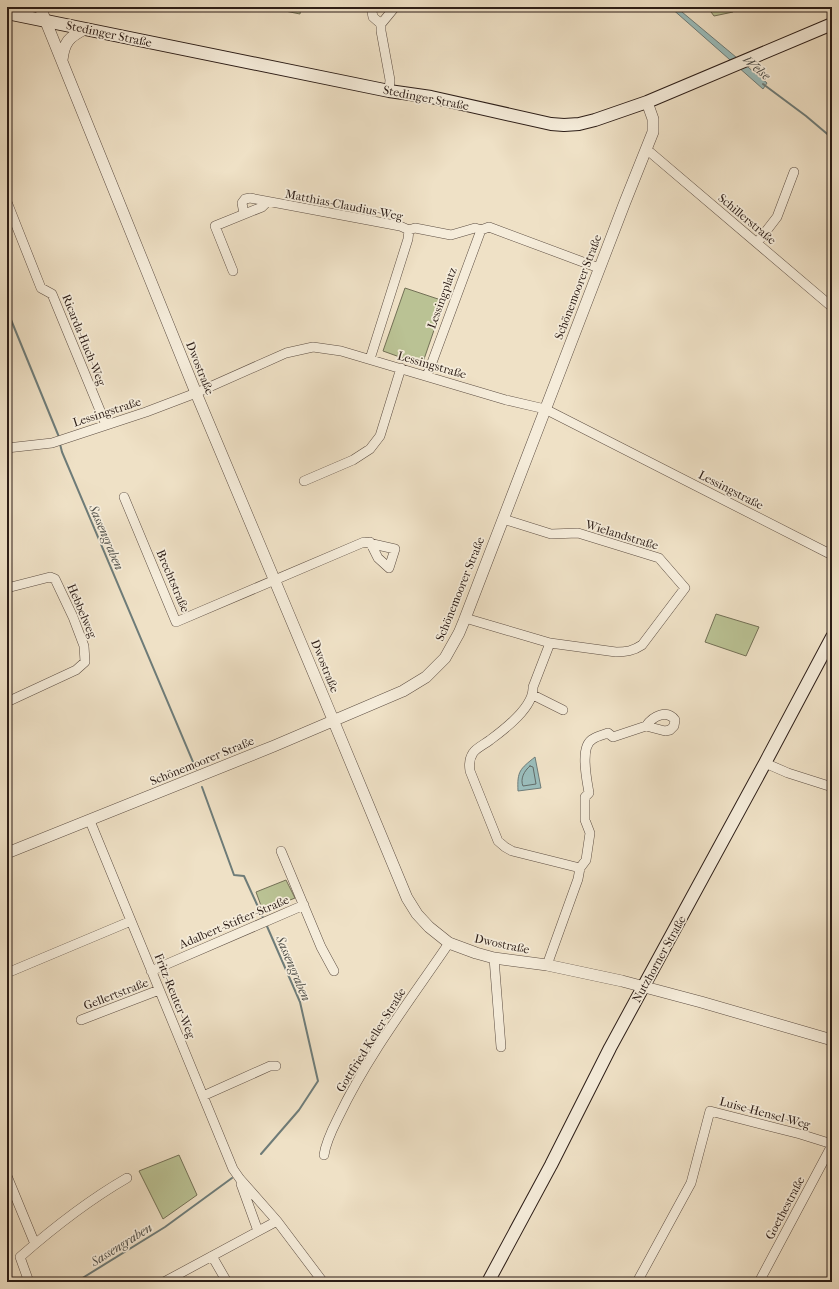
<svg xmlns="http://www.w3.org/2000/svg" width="839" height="1289" viewBox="0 0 839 1289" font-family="'IM FELL French Canon',serif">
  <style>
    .green { fill: #bac294; stroke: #737056 }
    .water { fill: #9abcba; stroke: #6e7c79 }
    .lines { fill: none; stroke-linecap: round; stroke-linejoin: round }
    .shore { stroke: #636c68; stroke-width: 1 }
    .stream { stroke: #6e7c79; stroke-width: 2 }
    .minor-casing { stroke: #5d4e43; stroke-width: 10 }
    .tertiary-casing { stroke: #5d4e43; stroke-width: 12 }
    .secondary-casing { stroke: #2c1d17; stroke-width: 14 }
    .minor { stroke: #f5ecda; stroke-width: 9 }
    .tertiary { stroke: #f5ecda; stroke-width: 11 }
    .secondary { stroke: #f5ecda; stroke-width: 12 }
    .labels { text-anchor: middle; stroke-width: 3.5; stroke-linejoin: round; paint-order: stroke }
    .street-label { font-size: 12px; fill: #2c1d17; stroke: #f5ecda }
    .water-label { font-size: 13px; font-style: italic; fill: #4d4d48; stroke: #f5ecda }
  </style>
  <rect width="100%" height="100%" fill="#efe1c6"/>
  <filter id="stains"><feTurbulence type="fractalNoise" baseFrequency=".005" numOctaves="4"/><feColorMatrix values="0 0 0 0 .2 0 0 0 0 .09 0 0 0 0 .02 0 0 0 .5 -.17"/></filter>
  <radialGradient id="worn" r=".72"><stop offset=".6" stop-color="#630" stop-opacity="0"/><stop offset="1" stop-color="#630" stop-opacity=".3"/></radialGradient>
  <!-- green -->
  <path class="green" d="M 265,7 L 301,7 L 300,14 Z
    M 709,7 L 733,7 L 731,9 L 733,12 L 714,16 L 708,8 Z
    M 405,288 L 444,301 L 422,365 L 383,351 Z
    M 716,614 L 759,627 L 746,656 L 705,642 Z
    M 286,880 L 295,898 L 263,911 L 256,892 Z
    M 179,1155 L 197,1195 L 163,1219 L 139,1171 Z"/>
  <!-- water -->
  <path class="water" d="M 670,7 L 676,7 L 767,83 L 763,89 Z
    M 535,757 L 541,788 L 518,791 C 517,771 520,769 535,757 Z"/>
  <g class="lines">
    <!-- shore -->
    <path class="shore" d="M 530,766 L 533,767 L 536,784 L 523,786 C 520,779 524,771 530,766 Z"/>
    <!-- stream -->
    <path class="stream" d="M 763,84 L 806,116 L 832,138
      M 7,310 L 59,437
      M 60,444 L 62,452 L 196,769
      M 202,787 L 234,875 L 244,876 L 264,920
      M 261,1154 L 299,1110 L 318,1081 L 300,1002 L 266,924
      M 76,1282 L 165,1227 L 232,1178"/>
    <!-- minor casing -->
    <g class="minor-casing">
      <path id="minor" d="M 371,7 L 373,17 L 381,24
        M 389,91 L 390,80 L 381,31 L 381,24 L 395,7
        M 646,151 L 651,153 L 832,307
        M 7,202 L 41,288 L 52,294 L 106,425
        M 244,214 L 242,203 L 245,199 L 250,198 L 400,226 L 409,230 L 415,228 L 451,235 L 475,228 L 481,230 L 489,227 L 599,268
        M 757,243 L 777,217 L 794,172
        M 233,271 L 215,226 L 262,207 L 267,202
        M 370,359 L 408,239 L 409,230
        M 427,376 L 481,230
        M 7,448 L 52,443 L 146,412 L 196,393 L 286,353 L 313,347 L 341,351 L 506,400 L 545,409 L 832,555
        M 304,481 L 353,460 L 370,449 L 380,436 L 401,368
        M 124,497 L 176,622 L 364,542 L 395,549 L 389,568 L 378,558 L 370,542
        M 7,588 L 50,577 L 55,579 L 73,617 L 84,646 L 85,662 L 76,670 L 7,702
        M 465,618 L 550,643 L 616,652 C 626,652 633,651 642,645 L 685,588 L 659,558 L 578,533 L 551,534 L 503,519
        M 550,643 L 533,687 C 534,707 505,729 490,740 C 485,744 476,748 473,753 C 469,759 469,765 470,771 L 498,841 L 505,847 L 512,851 L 580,868
        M 533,695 L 563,710
        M 765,763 L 788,773 L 832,787
        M 90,821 L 233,1169 L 240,1179 L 277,1221 L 323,1282
        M 281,851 L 321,947 L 334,971
        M 494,958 L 501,1047
        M 547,965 L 578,879 L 580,868 L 586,860 L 590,833 L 585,820 L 585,797 L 589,793 C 587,780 579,746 593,739 C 597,736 603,735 608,733 L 613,737 L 646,726 L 665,731 L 670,730 L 674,726 L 675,720 C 667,709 653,716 646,726
        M 151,971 L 304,905
        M 7,973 L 131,921
        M 81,1020 L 159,990
        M 203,1096 L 270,1066 L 276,1066
        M 324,1155 C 326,1141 333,1128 339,1116 C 368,1055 411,999 449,943
        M 7,1176 L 35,1244
        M 241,1184 L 258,1231
        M 212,1256 L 227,1282
        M 29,1282 L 20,1257 C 53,1228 89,1200 127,1178
        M 164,1282 L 277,1221
        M 637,1282 L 691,1183 L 710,1111 L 800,1134 L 832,1144
        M 759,1282 L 832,1145"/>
    </g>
    <!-- tertiary casing -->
    <g class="tertiary-casing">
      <path id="tertiary" d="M 40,7 C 93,135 143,265 196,393 C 266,562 338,729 407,898 L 417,914 L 429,927 L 449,943 L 476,953 L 494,958 L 547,965 L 622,981 L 701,1002 L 832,1040
        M 13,14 L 23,7
        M 62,60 C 64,42 69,37 85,29
        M 7,853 L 274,746 L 403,691 L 426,677 L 445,658 L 459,633 L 464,621 L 625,202 L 653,132 L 653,119 L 647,102"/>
    </g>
    <!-- secondary casing -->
    <g class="secondary-casing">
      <path id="secondary" d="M 7,13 L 389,91 L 431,97 L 551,124 L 564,125 L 579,124 L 595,120 L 647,102 L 832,24
        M 488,1282 L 551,1165 L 610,1048 L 765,763 L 832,637"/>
    </g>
    <!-- minor -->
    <use href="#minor" class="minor"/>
    <!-- tertiary -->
    <use href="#tertiary" class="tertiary"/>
    <!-- secondary -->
    <use href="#secondary" class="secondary"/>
  </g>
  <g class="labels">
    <!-- street labels -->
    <g class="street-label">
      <text transform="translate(109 34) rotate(12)" y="4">Stedinger Straße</text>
      <text transform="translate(426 98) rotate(11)" y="4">Stedinger Straße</text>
      <text transform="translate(344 205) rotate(11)" y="4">Matthias-Claudius-Weg</text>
      <text transform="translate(747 219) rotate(40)" y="4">Schillerstraße</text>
      <text transform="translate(578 287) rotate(-69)" y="4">Schönemoorer Straße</text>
      <text transform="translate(442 298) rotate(-70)" y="4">Lessingplatz</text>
      <text transform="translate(84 340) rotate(68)" y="4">Ricarda-Huch-Weg</text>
      <text transform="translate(432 365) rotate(16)" y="4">Lessingstraße</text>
      <text transform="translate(200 368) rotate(68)" y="4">Dwostraße</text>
      <text transform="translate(107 412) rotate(-18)" y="4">Lessingstraße</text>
      <text transform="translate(731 490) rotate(27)" y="4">Lessingstraße</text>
      <text transform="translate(622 535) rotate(17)" y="4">Wielandstraße</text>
      <text transform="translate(173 581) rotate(67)" y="4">Brechtstraße</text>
      <text transform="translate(460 589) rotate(-68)" y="4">Schönemoorer Straße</text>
      <text transform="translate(82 611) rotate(67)" y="4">Hebbelweg</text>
      <text transform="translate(325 666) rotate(68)" y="4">Dwostraße</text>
      <text transform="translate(202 761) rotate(-22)" y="4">Schönemoorer Straße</text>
      <text transform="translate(234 922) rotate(-23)" y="4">Adalbert-Stifter-Straße</text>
      <text transform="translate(502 944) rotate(12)" y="4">Dwostraße</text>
      <text transform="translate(659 959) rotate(-61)" y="4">Nutzhorner Straße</text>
      <text transform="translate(116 994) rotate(-21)" y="4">Gellertstraße</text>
      <text transform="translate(175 996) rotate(68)" y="4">Fritz-Reuter-Weg</text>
      <text transform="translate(371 1040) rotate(-58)" y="4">Gottfried-Keller-Straße</text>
      <text transform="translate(765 1113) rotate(15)" y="4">Luise-Hensel-Weg</text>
      <text transform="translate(785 1208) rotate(-62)" y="4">Goethestraße</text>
    </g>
    <!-- water labels -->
    <g class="water-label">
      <text transform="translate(757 67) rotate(40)" y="5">Welse</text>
      <text transform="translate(107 537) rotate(67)" y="5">Sassengraben</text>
      <text transform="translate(294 968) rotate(67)" y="5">Sassengraben</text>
      <text transform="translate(121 1244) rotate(-32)" y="5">Sassengraben</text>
    </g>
  </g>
  <!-- margin -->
  <rect width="839" height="1289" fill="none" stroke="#efe1c6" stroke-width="24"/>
  <rect x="8" y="8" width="823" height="1273" fill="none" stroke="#2c1d17" stroke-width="2"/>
  <rect x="12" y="12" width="815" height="1265" fill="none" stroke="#2c1d17"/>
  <rect width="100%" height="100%" filter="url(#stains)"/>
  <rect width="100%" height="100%" fill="url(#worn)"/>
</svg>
